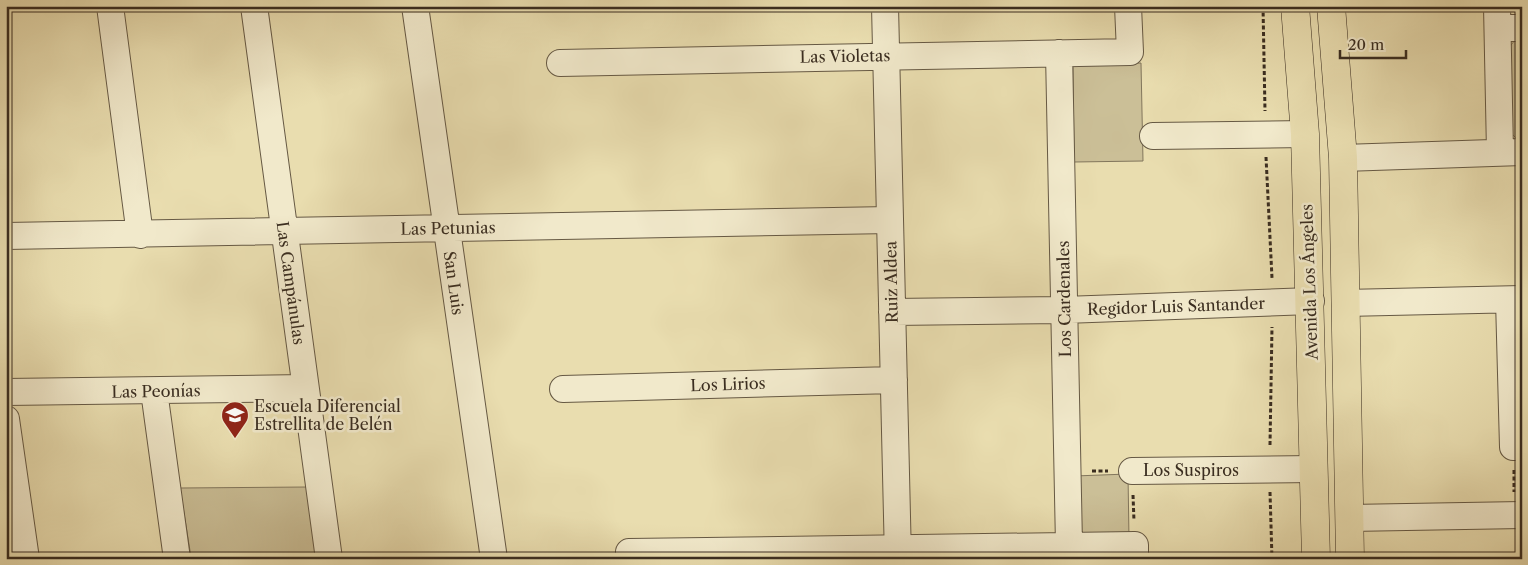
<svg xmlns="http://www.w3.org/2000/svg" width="1528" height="565" viewBox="0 0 1528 565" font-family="'Libre Caslon Text',serif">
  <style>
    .green { fill: #cbbf97; stroke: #82765c }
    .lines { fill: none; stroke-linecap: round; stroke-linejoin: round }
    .street-casing { stroke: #665944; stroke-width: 28 }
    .primary-casing { stroke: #3a2d20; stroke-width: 29 }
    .path { stroke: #3a2d20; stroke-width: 3; stroke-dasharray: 4 2.5; stroke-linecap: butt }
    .street { stroke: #f1e9cb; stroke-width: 26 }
    .primary { stroke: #e9ddaf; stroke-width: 28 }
    .labels { text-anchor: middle; stroke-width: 5; stroke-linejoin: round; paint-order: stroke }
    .street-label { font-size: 16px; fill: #3a2d20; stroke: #f1e9cb }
    .poi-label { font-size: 16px; fill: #3a2d20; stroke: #f1e9cb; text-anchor: start }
  </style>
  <rect width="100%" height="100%" fill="#e9ddaf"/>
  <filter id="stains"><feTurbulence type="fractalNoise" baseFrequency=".004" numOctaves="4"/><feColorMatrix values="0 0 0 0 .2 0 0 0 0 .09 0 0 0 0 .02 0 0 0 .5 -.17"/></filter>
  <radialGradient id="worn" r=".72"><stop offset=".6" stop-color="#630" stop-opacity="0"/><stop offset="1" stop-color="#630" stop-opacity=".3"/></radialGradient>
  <!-- green -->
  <path class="green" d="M 1518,36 L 1522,36 L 1522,140 L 1518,140 L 1509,131 L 1508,49 Z
    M 1141,63 L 1143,161 L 1074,162 L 1073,65 Z
    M 1128,474 L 1129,539 L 1076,540 L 1074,476 Z
    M 307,487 L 317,556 L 191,557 L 180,488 Z"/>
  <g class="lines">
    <!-- street casing -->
    <g class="street-casing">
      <path id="street" d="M 110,6 L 140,235
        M 254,6 L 329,559
        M 415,6 L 494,559
        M 885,6 L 898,559
        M 1497,6 L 1500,152
        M 1498,28 L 1522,28
        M 1059,53 L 1069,545
        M 560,63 L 1130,52 L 1128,6
        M 1153,136 L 1305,134
        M 1343,158 L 1522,152
        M 6,236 L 890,220
        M 1509,300 L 1513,447 L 1522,447
        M 1345,303 L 1522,299
        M 892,312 L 1064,310 L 1311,301
        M 563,389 L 894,380
        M 154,391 L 177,559
        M 6,392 L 305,388
        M 6,419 L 26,559
        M 1132,471 L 1314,469
        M 1349,518 L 1522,515
        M 629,552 L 1135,545 L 1135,559"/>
    </g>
    <!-- primary casing -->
    <g class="primary-casing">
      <path id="primary" d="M 1295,6 L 1305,134 L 1316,559
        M 1331,6 L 1343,158 L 1350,559"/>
    </g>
    <!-- path -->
    <path class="path" d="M 1263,6 L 1265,111
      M 1266,157 L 1272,278
      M 1270,445 L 1272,327
      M 1514,470 L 1514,492
      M 1092,471 L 1108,471
      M 1270,492 L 1272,559
      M 1133,495 L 1134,521"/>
    <!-- street -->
    <use href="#street" class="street"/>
    <!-- primary -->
    <use href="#primary" class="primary"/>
  </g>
  <!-- icons -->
  <defs>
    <g id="school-pin" transform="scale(1.4375)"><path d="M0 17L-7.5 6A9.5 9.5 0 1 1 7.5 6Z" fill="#8f2418" stroke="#f1e9cb"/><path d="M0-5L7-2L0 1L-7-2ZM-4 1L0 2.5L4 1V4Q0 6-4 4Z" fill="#fff"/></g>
  </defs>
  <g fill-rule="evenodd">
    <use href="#school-pin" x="235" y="415"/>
  </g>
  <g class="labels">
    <!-- street labels -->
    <g class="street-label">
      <text transform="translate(845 56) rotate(-1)" y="6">Las Violetas</text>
      <text transform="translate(448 228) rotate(-1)" y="6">Las Petunias</text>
      <text transform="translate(891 282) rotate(-91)" y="6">Ruiz Aldea</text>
      <text transform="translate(1309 282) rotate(-92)" y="6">Avenida Los Ángeles</text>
      <text transform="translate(291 283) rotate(82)" y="6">Las Campánulas</text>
      <text transform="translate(454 283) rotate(82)" y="6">San Luis</text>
      <text transform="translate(1064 299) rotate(-91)" y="6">Los Cardenales</text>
      <text transform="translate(1176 306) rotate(-2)" y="6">Regidor Luis Santander</text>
      <text transform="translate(728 384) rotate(-2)" y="6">Los Lirios</text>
      <text transform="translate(156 391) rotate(-1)" y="6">Las Peonías</text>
      <text x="1191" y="476">Los Suspiros</text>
    </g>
    <!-- poi labels -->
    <g class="poi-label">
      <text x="254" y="412">Escuela Diferencial<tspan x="254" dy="18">Estrellita de Belén</tspan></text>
    </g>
  </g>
  <!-- margin -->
  <rect width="1528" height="565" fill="none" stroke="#e9ddaf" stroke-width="25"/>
  <rect x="8" y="8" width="1513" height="550" fill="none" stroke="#3a2d20" stroke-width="2.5"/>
  <rect x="12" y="12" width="1503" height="540" fill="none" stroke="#3a2d20"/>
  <!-- scale -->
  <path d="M1340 50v8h66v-8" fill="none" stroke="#3a2d20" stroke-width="2.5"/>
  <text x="1348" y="50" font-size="15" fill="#3a2d20" stroke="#f1e9cb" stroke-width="4" paint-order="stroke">20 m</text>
  <rect width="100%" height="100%" filter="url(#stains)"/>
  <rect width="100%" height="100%" fill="url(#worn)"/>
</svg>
